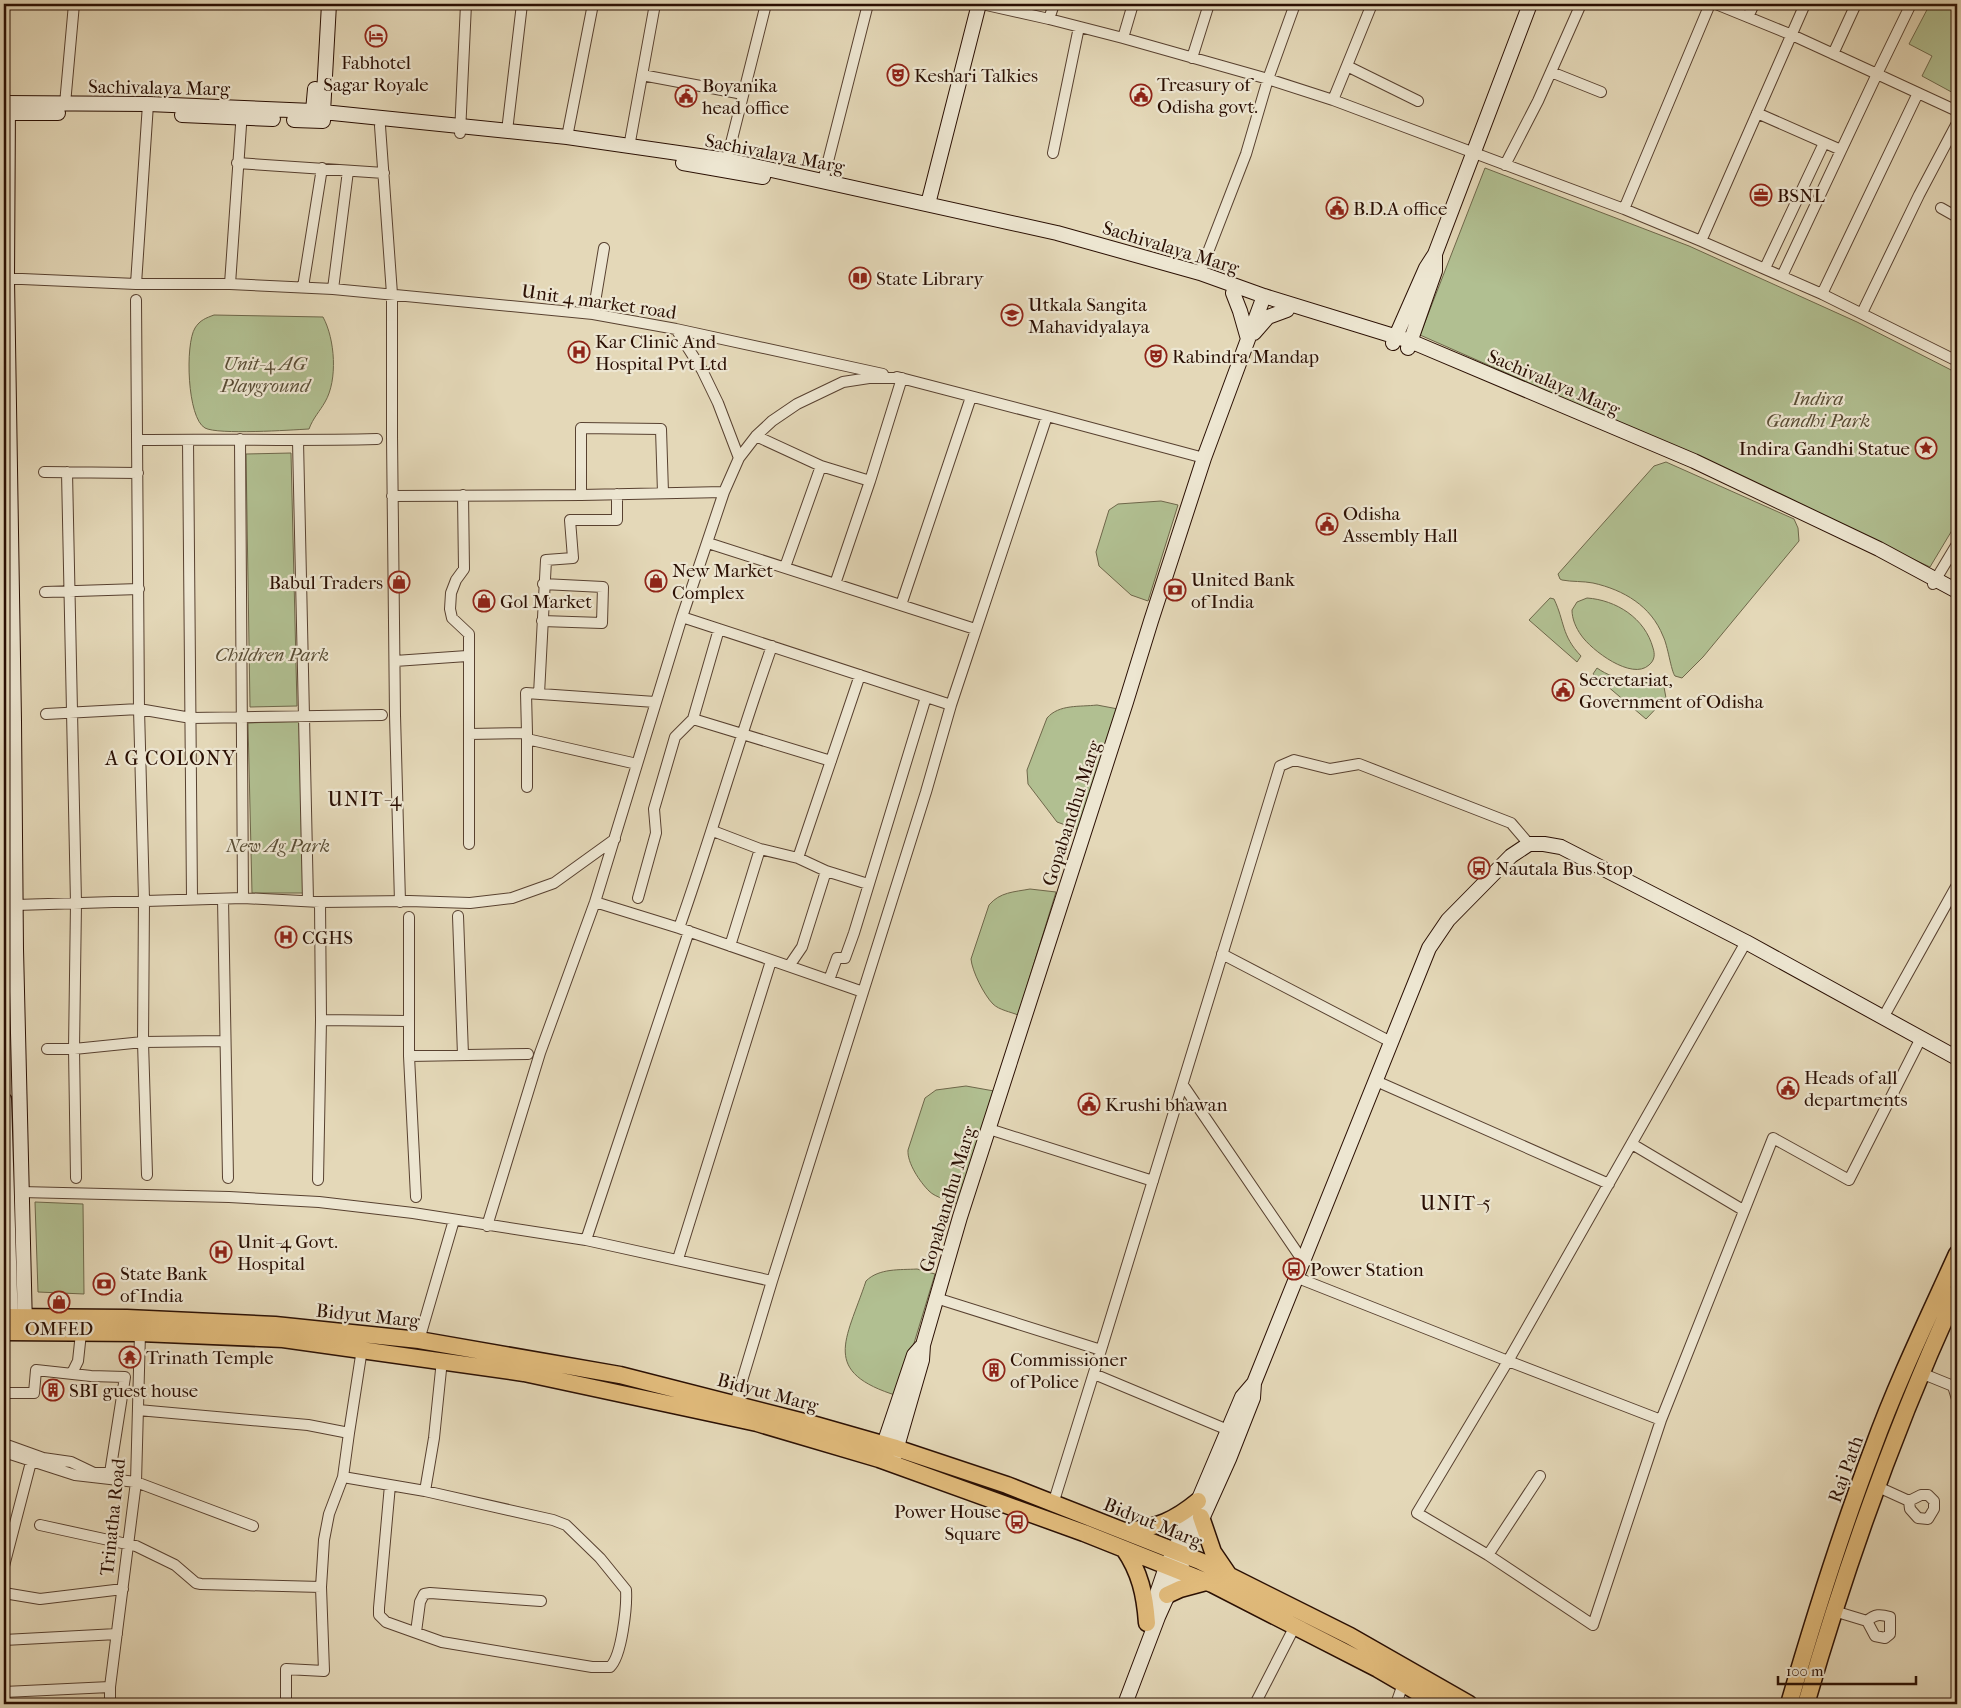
<svg xmlns="http://www.w3.org/2000/svg" width="1961" height="1708" viewBox="0 0 1961 1708" font-family="'IM FELL French Canon',serif">
  <style>
    .green { fill: #b1bf91; stroke: #6e674a }
    .lines { fill: none; stroke-linecap: round; stroke-linejoin: round }
    .street-casing { stroke: #584130; stroke-width: 12 }
    .secondary-casing { stroke: #2a0f03; stroke-width: 16 }
    .primary-casing { stroke: #2a0f03; stroke-width: 19 }
    .street { stroke: #ede6d1; stroke-width: 10 }
    .secondary { stroke: #ede6d1; stroke-width: 14 }
    .primary { stroke: #e2bc7c; stroke-width: 16 }
    .labels { text-anchor: middle; stroke-width: 4.5; stroke-linejoin: round; paint-order: stroke }
    .poi-label { font-size: 19px; fill: #2a0f03; stroke: #ede6d1; text-anchor: start }
    .street-label { font-size: 19px; fill: #2a0f03; stroke: #ede6d1 }
    .park-label { font-size: 19px; font-style: italic; fill: #594d35; stroke: #ede6d1 }
    .neighbourhood-label { font-size: 20px; letter-spacing: 1px; fill: #2a0f03; stroke: #ede6d1 }
  </style>
  <rect width="100%" height="100%" fill="#e4d8b8"/>
  <filter id="stains"><feTurbulence type="fractalNoise" baseFrequency=".004" numOctaves="4"/><feColorMatrix values="0 0 0 0 .2 0 0 0 0 .09 0 0 0 0 .02 0 0 0 .5 -.17"/></filter>
  <radialGradient id="worn" r=".72"><stop offset=".6" stop-color="#630" stop-opacity="0"/><stop offset="1" stop-color="#630" stop-opacity=".3"/></radialGradient>
  <!-- green -->
  <path class="green" d="M 1930,4 L 1957,4 L 1957,95 L 1922,76 L 1932,56 L 1909,44 Z
    M 1485,168 L 1689,246 L 1857,322 L 1957,373 L 1957,522 L 1930,567 L 1670,445 L 1420,335 Z
    M 214,315 L 323,317 C 335,339 338,380 325,402 C 320,411 313,418 309,429 C 291,430 218,435 205,428 C 187,418 185,344 195,328 C 200,320 206,318 214,315 Z
    M 291,453 L 297,706 L 250,707 L 246,454 Z
    M 1666,462 L 1794,519 L 1798,528 L 1799,541 L 1703,657 L 1682,678 L 1675,676 C 1671,671 1668,646 1663,636 C 1651,606 1624,590 1593,583 C 1583,581 1572,582 1562,580 L 1560,579 L 1558,574 L 1654,466 Z
    M 1161,501 L 1178,505 L 1148,601 L 1131,595 L 1099,566 L 1096,552 L 1109,510 L 1118,504 Z
    M 1550,598 L 1554,599 C 1565,622 1561,635 1581,656 L 1577,662 L 1529,620 Z
    M 1587,598 C 1616,600 1645,618 1653,648 C 1655,654 1655,660 1649,665 C 1632,681 1591,650 1581,635 C 1576,628 1572,619 1572,610 L 1577,602 Z
    M 1597,668 C 1617,682 1637,681 1660,684 L 1664,687 L 1666,698 L 1646,719 L 1593,674 Z
    M 1097,705 L 1118,709 L 1079,830 L 1057,822 L 1028,784 L 1027,770 L 1047,718 C 1059,704 1080,707 1097,705 Z
    M 302,721 L 307,893 L 252,893 L 248,723 Z
    M 1030,889 L 1056,892 L 1018,1015 C 1011,1012 999,1010 993,1004 C 984,995 972,971 971,959 L 989,905 C 1000,892 1014,892 1030,889 Z
    M 966,1086 L 994,1091 L 958,1204 C 949,1200 936,1198 929,1191 C 920,1182 907,1163 908,1150 L 925,1098 L 936,1090 Z
    M 35,1202 L 83,1204 L 84,1294 L 38,1292 Z
    M 917,1269 L 935,1274 L 898,1396 C 820,1372 846,1341 866,1281 C 879,1268 900,1270 917,1269 Z"/>
  <g class="lines">
    <!-- street casing -->
    <g class="street-casing">
      <path id="street" d="M 982,4 L 1049,19 L 1123,38 L 1268,79 L 1333,100 L 1624,209 L 1701,241 L 1822,294 L 1957,361
        M 1716,4 L 1792,35 L 1877,74 L 1782,276
        M 1911,4 L 1877,74 L 1957,111
        M 1748,17 L 1754,4
        M 1049,19 L 1054,4
        M 1123,38 L 1133,4
        M 1833,54 L 1856,4
        M 1192,58 L 1209,4
        M 1347,66 L 1418,101
        M 1551,72 L 1601,92
        M 642,75 L 743,94
        M 1333,100 L 1372,4
        M 65,104 L 74,4
        M 1757,113 L 1841,150
        M 380,126 L 392,294 L 392,436 L 395,715 L 400,902
        M 507,131 L 522,4
        M 460,133 L 466,4
        M 567,137 L 593,4
        M 629,147 L 655,4
        M 1053,153 L 1079,27
        M 237,163 L 384,173
        M 1505,165 L 1538,101 L 1581,4
        M 725,167 L 766,4
        M 823,181 L 868,4
        M 1941,208 L 1957,217
        M 1624,209 L 1710,4
        M 1701,241 L 1805,4
        M 1203,265 L 1246,154 L 1268,79 L 1295,4
        M 1765,268 L 1824,143
        M 4,279 L 22,279 L 136,284 L 230,284 L 333,289 L 593,314 L 676,329 L 883,374
        M 136,284 L 148,104
        M 230,284 L 242,111
        M 303,287 L 322,168
        M 333,289 L 348,171
        M 1822,294 L 1918,93
        M 136,300 L 139,709 L 144,900 L 143,1042 L 147,1175
        M 1862,313 L 1919,195 L 1957,123
        M 593,314 L 604,248
        M 676,329 L 702,370 L 718,403 L 739,458
        M 897,377 L 1047,416
        M 756,436 L 821,466 L 785,567
        M 240,439 L 243,898
        M 138,440 C 218,439 297,441 377,439
        M 188,440 L 192,898
        M 298,441 L 308,901
        M 821,466 L 870,481
        M 44,472 L 138,473
        M 67,472 L 76,903 L 74,1049 L 76,1178
        M 463,495 L 464,569 L 456,580 L 451,593 L 450,609 L 452,618 L 469,634 L 469,844
        M 581,495 L 581,428 L 661,429 L 663,493
        M 392,496 L 581,495 L 724,492
        M 708,543 L 975,629
        M 1933,584 L 1957,544
        M 45,592 L 139,589
        M 901,605 L 971,397
        M 682,617 L 951,705
        M 542,621 L 602,623 L 603,587 L 543,584
        M 395,661 L 467,656
        M 539,694 L 546,560 L 573,558 L 570,520 L 617,520 L 617,494
        M 46,714 L 139,709 L 191,718 L 382,715
        M 693,719 L 831,761
        M 527,733 L 527,787
        M 469,734 L 527,733 L 526,693 L 655,702
        M 527,739 L 637,764
        M 713,831 L 760,849 L 798,858 L 826,871 L 868,884
        M 798,858 L 860,675
        M 638,898 L 656,833 L 654,809 L 675,737 L 693,719 L 719,629
        M 223,899 L 228,1178
        M 595,902 L 679,928 L 863,992
        M 16,905 L 243,898 L 320,902 L 409,901 L 470,903 L 512,898 L 554,883 L 615,839
        M 458,916 L 463,1055
        M 409,917 L 409,1056 L 416,1197
        M 679,928 C 712,834 739,739 772,646
        M 730,946 L 760,849
        M 4,949 L 16,949
        M 1222,954 L 1391,1042
        M 789,966 L 802,947 L 826,871
        M 829,980 L 837,958 L 845,958 L 854,933 L 926,697
        M 1884,1016 L 1957,885
        M 321,1020 L 409,1021
        M 47,1049 L 74,1049 L 143,1042 L 225,1041
        M 409,1056 L 528,1054
        M 1376,1081 L 1609,1184
        M 1183,1085 L 1303,1261
        M 989,1129 L 1153,1181
        M 1632,1144 L 1743,1210
        M 318,1180 L 321,1020 L 320,902
        M 21,1192 L 229,1197 L 319,1202 L 413,1213 L 586,1240 L 772,1281
        M 487,1226 L 540,1053 L 595,902 L 682,617 L 724,492 L 739,458 L 756,436 L 772,421 L 797,404 L 843,382 L 869,378 L 902,378 L 870,481 L 835,584
        M 586,1240 L 689,931
        M 678,1259 L 771,961
        M 1298,1278 L 1508,1361 L 1417,1513 L 1488,1555 L 1593,1625 L 1661,1420 L 1773,1138 L 1849,1180 L 1921,1038
        M 936,1298 L 1101,1350 L 1053,1504
        M 419,1340 L 454,1220
        M 1101,1350 L 1280,766 L 1294,760 L 1330,769 L 1359,764 L 1511,823 L 1529,844
        M 72,1373 L 78,1361 L 81,1333
        M 1921,1373 L 1953,1386
        M 1094,1374 L 1228,1430
        M 1953,1386 L 1957,1399
        M 4,1393 L 34,1393 L 36,1370 L 91,1376 L 125,1377 L 110,1473 L 94,1473 L 71,1462 L 43,1458 L 4,1444
        M 735,1404 L 772,1281 L 926,792 L 951,705 L 1047,416 L 1204,458
        M 138,1410 L 308,1425 L 349,1433 L 362,1349
        M 1661,1420 L 1508,1361 L 1746,942
        M 4,1452 L 75,1475 L 136,1482 L 253,1526
        M 343,1477 L 425,1491 L 434,1438 L 442,1360
        M 390,1485 L 379,1608 L 379,1615 L 386,1622 L 442,1642 L 592,1667 L 610,1667 C 622,1656 627,1606 626,1590 L 600,1558 L 566,1525 L 553,1520 L 425,1491
        M 1876,1486 L 1909,1501 L 1921,1495 L 1928,1495 L 1934,1501 L 1934,1509 L 1928,1519 L 1918,1518 L 1910,1509 L 1909,1501
        M 40,1525 L 136,1546 L 175,1565 L 196,1583 L 201,1584 L 321,1587
        M 1488,1555 L 1540,1476
        M 4,1566 L 31,1462
        M 4,1593 L 40,1599 L 123,1589
        M 1834,1611 L 1867,1621 C 1875,1614 1880,1614 1890,1617 L 1890,1634 L 1885,1638 L 1875,1636 L 1867,1621
        M 416,1632 L 420,1602 L 424,1594 L 430,1593 L 541,1601
        M 4,1640 L 117,1634
        M 4,1692 L 110,1687
        M 110,1704 L 110,1687 L 136,1482 L 140,1333
        M 286,1704 L 286,1669 L 324,1671 L 321,1587 L 324,1540 L 329,1514 L 343,1477 L 349,1433
        M 1255,1704 L 1295,1626
        M 1396,1704 L 1403,1684"/>
    </g>
    <!-- secondary casing -->
    <g class="secondary-casing">
      <path id="secondary" d="M 329,4 L 323,112 L 567,137 L 727,160 L 1057,233 L 1200,273 L 1264,296 L 1410,341 L 1694,461 L 1879,549 L 1957,591
        M 4,103 L 148,104 L 313,111 L 315,89
        M 8,103 L 7,279 L 14,721 L 16,949 L 25,1327
        M 4,113 L 58,113
        M 182,115 L 273,119
        M 294,120 L 323,121 L 323,112 L 315,111
        M 683,163 L 763,177
        M 928,204 L 979,4
        M 1233,293 L 1240,311 L 1248,339
        M 1254,333 L 1268,317 L 1287,310
        M 1393,343 L 1426,268 L 1435,254 L 1530,4
        M 1408,348 L 1435,271 L 1435,255
        M 4,1099 L 11,1326
        M 881,1453 L 914,1355 L 921,1347
        M 894,1457 L 922,1360 L 923,1345 L 960,1217 L 1126,702 L 1151,621 L 1204,458 L 1264,296
        M 1152,1608 L 1166,1567 L 1198,1501 L 1242,1397 L 1254,1383
        M 1125,1704 L 1158,1617 L 1229,1459 L 1253,1398 L 1254,1383 L 1429,948 L 1448,920 L 1511,856 L 1529,844 L 1544,844 L 1561,847 L 1746,942 L 1957,1058"/>
    </g>
    <!-- primary casing -->
    <g class="primary-casing">
      <path id="primary" d="M 4,1317 L 127,1318 L 275,1325 L 419,1340 L 620,1375 L 812,1424 L 896,1448 L 1007,1485 L 1200,1561 L 1350,1636 L 1469,1704
        M 4,1332 L 140,1333 L 283,1339 L 524,1373 L 757,1423 L 879,1459 L 1084,1533 L 1212,1584 L 1378,1669 L 1438,1704
        M 1201,1517 L 1213,1552 L 1228,1574
        M 1126,1531 C 1157,1528 1175,1520 1198,1501
        M 1124,1549 C 1140,1572 1145,1595 1147,1623
        M 1167,1595 L 1180,1589 L 1206,1582
        M 1789,1704 C 1814,1618 1841,1532 1873,1448 C 1897,1382 1928,1318 1957,1254
        M 1806,1704 C 1847,1562 1895,1427 1957,1292"/>
    </g>
    <!-- street -->
    <use href="#street" class="street"/>
    <!-- secondary -->
    <use href="#secondary" class="secondary"/>
    <!-- primary -->
    <use href="#primary" class="primary"/>
  </g>
  <!-- icons -->
  <defs>
    <g id="hotel-ring" transform="scale(1.125)"><circle r="9.5" fill="#ede6d1" stroke="#8f2418" stroke-width="1.5"/><path d="M-6-4.5h1.5V1H6V5H4.5V3h-9V5H-6ZM-4 0a1.8 1.8 0 1 1 3.6 0ZM.5 0V-2.5h3Q6-2.5 6 0Z" fill="#8f2418"/></g>
    <g id="theatre-ring" transform="scale(1.125)"><circle r="9.5" fill="#ede6d1" stroke="#8f2418" stroke-width="1.5"/><path d="M-5-5.5Q0-4 5-5.5V0Q5 5 0 6Q-5 5-5 0ZM-3.3-2.5H-1v1.5H-3.3ZM1-2.5H3.3v1.5H1ZM-2.8 1Q0 5.5 2.8 1Z" fill="#8f2418"/></g>
    <g id="civic-ring" transform="scale(1.125)"><circle r="9.5" fill="#ede6d1" stroke="#8f2418" stroke-width="1.5"/><path d="M-.6-6.5H3V-4.5H.6V-3L4-1V1h2V6H-6V1h2V-1L-.6-3ZM-1.2 2.5V6h2.4V2.5Z" fill="#8f2418"/></g>
    <g id="office-ring" transform="scale(1.125)"><circle r="9.5" fill="#ede6d1" stroke="#8f2418" stroke-width="1.5"/><path d="M-6-3h4V-5.5h4V-3h4V5H-6ZM-1-4.5V-3h2v-1.5ZM-6 0V1H6V0Z" fill="#8f2418"/></g>
    <g id="library-ring" transform="scale(1.125)"><circle r="9.5" fill="#ede6d1" stroke="#8f2418" stroke-width="1.5"/><path d="M-6-4Q-3-5.5-.7-3.5V5Q-3 3-6 4ZM6-4Q3-5.5 .7-3.5V5Q3 3 6 4Z" fill="#8f2418"/></g>
    <g id="university-ring" transform="scale(1.125)"><circle r="9.5" fill="#ede6d1" stroke="#8f2418" stroke-width="1.5"/><path d="M0-5L7-2L0 1L-7-2ZM-4 1L0 2.5L4 1V4Q0 6-4 4Z" fill="#8f2418"/></g>
    <g id="hospital-ring" transform="scale(1.125)"><circle r="9.5" fill="#ede6d1" stroke="#8f2418" stroke-width="1.5"/><path d="M-5-5h3v3.5h4V-5h3V5h-3V1.5h-4V5h-3Z" fill="#8f2418"/></g>
    <g id="sight-ring" transform="scale(1.125)"><circle r="9.5" fill="#ede6d1" stroke="#8f2418" stroke-width="1.5"/><path d="M0-6L1.8-2.2L6-1.7L2.9 1.2L3.7 5.4L0 3.3L-3.7 5.4L-2.9 1.2L-6-1.7L-1.8-2.2Z" fill="#8f2418"/></g>
    <g id="shop-ring" transform="scale(1.125)"><circle r="9.5" fill="#ede6d1" stroke="#8f2418" stroke-width="1.5"/><path d="M-5-2.5h2.3a2.7 3.5 0 0 1 5.4 0H5L5.5 6h-11ZM-1.5-2.5h3a1.5 2.3 0 0 0-3 0Z" fill="#8f2418"/></g>
    <g id="bank-ring" transform="scale(1.125)"><circle r="9.5" fill="#ede6d1" stroke="#8f2418" stroke-width="1.5"/><path d="M-6-4H6V4H-6ZM0-2.3a2.3 2.3 0 1 0 0 4.6a2.3 2.3 0 1 0 0-4.6Z" fill="#8f2418"/></g>
    <g id="bus-ring" transform="scale(1.125)"><circle r="9.5" fill="#ede6d1" stroke="#8f2418" stroke-width="1.5"/><path d="M-5-6H5V4H4V6H2V4H-2V6H-4V4H-5ZM-3.5-4V0h7V-4ZM-3.5 1.2v1.5H-2V1.2ZM2 1.2v1.5H3.5V1.2Z" fill="#8f2418"/></g>
    <g id="temple-ring" transform="scale(1.125)"><circle r="9.5" fill="#ede6d1" stroke="#8f2418" stroke-width="1.5"/><path d="M0-6L5-2H3V0L6.5 2.5H4V6H1.5V3h-3V6H-4V2.5H-6.5L-3 0V-2H-5Z" fill="#8f2418"/></g>
    <g id="building-ring" transform="scale(1.125)"><circle r="9.5" fill="#ede6d1" stroke="#8f2418" stroke-width="1.5"/><path d="M-4-6H4V6H1V3H-1V6H-4ZM-2.5-4.3h1.7v1.8h-1.7ZM.8-4.3h1.7v1.8H.8ZM-2.5-1h1.7V.8h-1.7ZM.8-1h1.7V.8H.8Z" fill="#8f2418"/></g>
  </defs>
  <g fill-rule="evenodd">
    <use href="#hotel-ring" x="376" y="36"/>
    <use href="#theatre-ring" x="898" y="75"/>
    <use href="#civic-ring" x="1141" y="95"/>
    <use href="#civic-ring" x="686" y="96"/>
    <use href="#office-ring" x="1761" y="195"/>
    <use href="#civic-ring" x="1337" y="208"/>
    <use href="#library-ring" x="860" y="278"/>
    <use href="#university-ring" x="1012" y="315"/>
    <use href="#hospital-ring" x="579" y="352"/>
    <use href="#theatre-ring" x="1156" y="356"/>
    <use href="#sight-ring" x="1926" y="448"/>
    <use href="#civic-ring" x="1327" y="524"/>
    <use href="#shop-ring" x="656" y="581"/>
    <use href="#shop-ring" x="399" y="582"/>
    <use href="#bank-ring" x="1175" y="590"/>
    <use href="#shop-ring" x="484" y="601"/>
    <use href="#civic-ring" x="1563" y="690"/>
    <use href="#bus-ring" x="1479" y="868"/>
    <use href="#hospital-ring" x="286" y="937"/>
    <use href="#civic-ring" x="1788" y="1088"/>
    <use href="#civic-ring" x="1089" y="1104"/>
    <use href="#hospital-ring" x="221" y="1252"/>
    <use href="#bus-ring" x="1294" y="1269"/>
    <use href="#bank-ring" x="104" y="1284"/>
    <use href="#shop-ring" x="59" y="1302"/>
    <use href="#temple-ring" x="130" y="1357"/>
    <use href="#building-ring" x="994" y="1370"/>
    <use href="#building-ring" x="53" y="1390"/>
    <use href="#bus-ring" x="1017" y="1522"/>
  </g>
  <g class="labels">
    <!-- poi labels -->
    <g class="poi-label">
      <text x="376" y="69" text-anchor="middle">Fabhotel<tspan x="376" dy="22">Sagar Royale</tspan></text>
      <text x="914" y="82">Keshari Talkies</text>
      <text x="1157" y="91">Treasury of<tspan x="1157" dy="22">Odisha govt.</tspan></text>
      <text x="702" y="92">Boyanika<tspan x="702" dy="22">head office</tspan></text>
      <text x="1777" y="202">BSNL</text>
      <text x="1353" y="215">B.D.A office</text>
      <text x="876" y="285">State Library</text>
      <text x="1028" y="311">Utkala Sangita<tspan x="1028" dy="22">Mahavidyalaya</tspan></text>
      <text x="595" y="348">Kar Clinic And<tspan x="595" dy="22">Hospital Pvt Ltd</tspan></text>
      <text x="1172" y="363">Rabindra Mandap</text>
      <text x="1910" y="455" text-anchor="end">Indira Gandhi Statue</text>
      <text x="1343" y="520">Odisha<tspan x="1343" dy="22">Assembly Hall</tspan></text>
      <text x="672" y="577">New Market<tspan x="672" dy="22">Complex</tspan></text>
      <text x="1191" y="586">United Bank<tspan x="1191" dy="22">of India</tspan></text>
      <text x="383" y="589" text-anchor="end">Babul Traders</text>
      <text x="500" y="608">Gol Market</text>
      <text x="1579" y="686">Secretariat,<tspan x="1579" dy="22">Government of Odisha</tspan></text>
      <text x="1495" y="875">Nautala Bus Stop</text>
      <text x="302" y="944">CGHS</text>
      <text x="1804" y="1084">Heads of all<tspan x="1804" dy="22">departments</tspan></text>
      <text x="1105" y="1111">Krushi bhawan</text>
      <text x="237" y="1248">Unit-4 Govt.<tspan x="237" dy="22">Hospital</tspan></text>
      <text x="1310" y="1276">Power Station</text>
      <text x="120" y="1280">State Bank<tspan x="120" dy="22">of India</tspan></text>
      <text x="59" y="1335" text-anchor="middle">OMFED</text>
      <text x="146" y="1364">Trinath Temple</text>
      <text x="1010" y="1366">Commissioner<tspan x="1010" dy="22">of Police</tspan></text>
      <text x="69" y="1397">SBI guest house</text>
      <text x="1001" y="1518" text-anchor="end">Power House<tspan x="1001" dy="22">Square</tspan></text>
    </g>
    <!-- street labels -->
    <g class="street-label">
      <text transform="translate(159 87) rotate(1)" y="7">Sachivalaya Marg</text>
      <text transform="translate(775 153) rotate(11)" y="7">Sachivalaya Marg</text>
      <text transform="translate(1171 247) rotate(17)" y="7">Sachivalaya Marg</text>
      <text transform="translate(599 301) rotate(8)" y="7">Unit 4 market road</text>
      <text transform="translate(1554 382) rotate(23)" y="7">Sachivalaya Marg</text>
      <text transform="translate(1071 813) rotate(-72)" y="7">Gopabandhu Marg</text>
      <text transform="translate(947 1199) rotate(-73)" y="7">Gopabandhu Marg</text>
      <text transform="translate(368 1315) rotate(6)" y="7">Bidyut Marg</text>
      <text transform="translate(768 1392) rotate(15)" y="7">Bidyut Marg</text>
      <text transform="translate(1845 1469) rotate(-70)" y="7">Raj Path</text>
      <text transform="translate(112 1517) rotate(-84)" y="7">Trinatha Road</text>
      <text transform="translate(1153 1522) rotate(22)" y="7">Bidyut Marg</text>
    </g>
    <!-- park labels -->
    <g class="park-label">
      <text x="265" y="370">Unit-4 AG<tspan x="265" dy="22">Playground</tspan></text>
      <text x="1818" y="405">Indira<tspan x="1818" dy="22">Gandhi Park</tspan></text>
      <text x="272" y="661">Children Park</text>
      <text x="278" y="852">New Ag Park</text>
    </g>
    <!-- neighbourhood labels -->
    <g class="neighbourhood-label">
      <text x="171" y="765">A G COLONY</text>
      <text x="365" y="806">UNIT-4</text>
      <text x="1456" y="1210">UNIT-5</text>
    </g>
  </g>
  <!-- margin -->
  <rect width="1961" height="1708" fill="none" stroke="#e4d8b8" stroke-width="20"/>
  <rect x="5" y="5" width="1951" height="1698" fill="none" stroke="#2a0f03" stroke-width="2.5"/>
  <rect x="10" y="10" width="1941" height="1688" fill="none" stroke="#2a0f03"/>
  <!-- scale -->
  <path d="M1778 1676v8h138v-8" fill="none" stroke="#2a0f03" stroke-width="2.5"/>
  <text x="1786" y="1676" font-size="15" fill="#2a0f03" stroke="#ede6d1" stroke-width="4" paint-order="stroke">100 m</text>
  <rect width="100%" height="100%" filter="url(#stains)"/>
  <rect width="100%" height="100%" fill="url(#worn)"/>
</svg>
